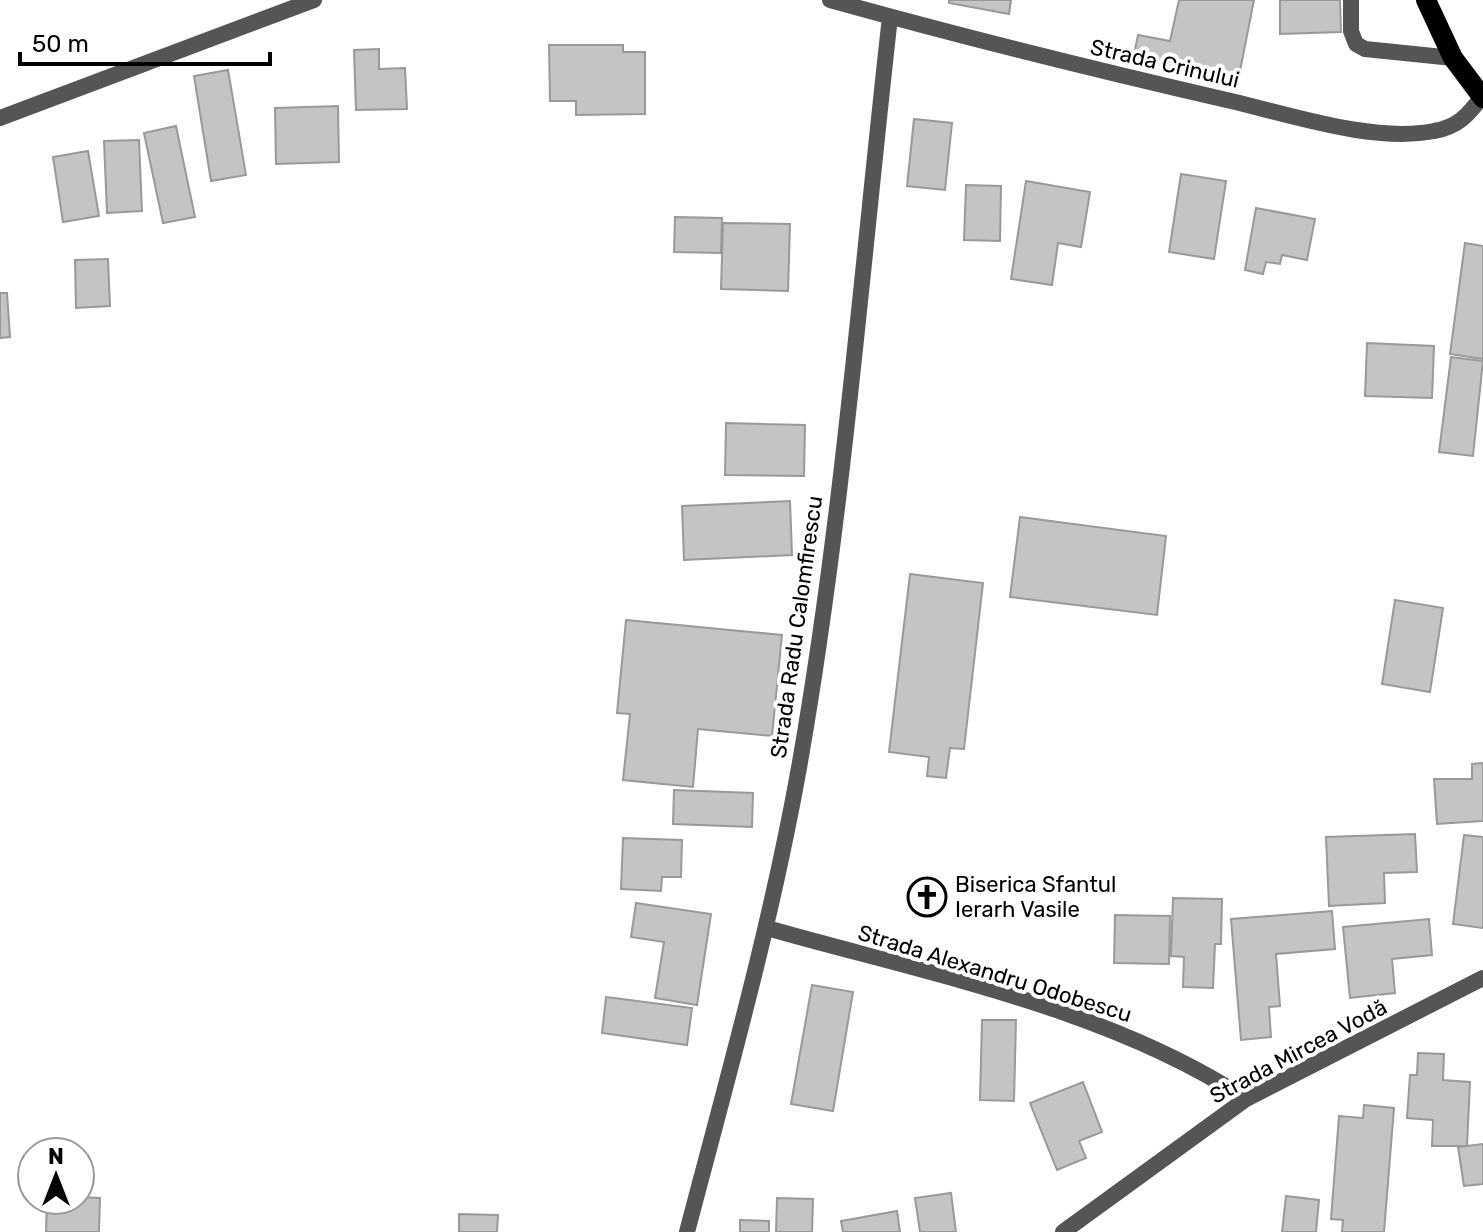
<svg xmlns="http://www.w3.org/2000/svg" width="1483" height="1232" viewBox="0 0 1483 1232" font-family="Rubik,sans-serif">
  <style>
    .building { fill: #c4c4c4; stroke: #999; stroke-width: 2 }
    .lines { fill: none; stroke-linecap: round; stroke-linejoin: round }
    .lane { stroke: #555; stroke-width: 16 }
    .street { stroke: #555; stroke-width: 16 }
    .primary { stroke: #000; stroke-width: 20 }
    .labels { text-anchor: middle; stroke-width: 8; stroke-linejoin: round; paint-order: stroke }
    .street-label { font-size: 22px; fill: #000; stroke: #fff }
    .poi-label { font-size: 22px; fill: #000; stroke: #fff; text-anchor: start }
  </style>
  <rect width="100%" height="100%" fill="#fff"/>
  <!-- building -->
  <path class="building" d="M 949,0 L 1011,0 L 1009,14 L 949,3 Z
    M 1179,0 L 1254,0 L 1238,81 L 1133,59 L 1138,35 L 1170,41 Z
    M 1280,0 L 1340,0 L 1341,32 L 1280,34 Z
    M 549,45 L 623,45 L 623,52 L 645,52 L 645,114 L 576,115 L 576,101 L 550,101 Z
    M 379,49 L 379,69 L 405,68 L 407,109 L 356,110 L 354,50 Z
    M 228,70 L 246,175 L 211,181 L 194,76 Z
    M 338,106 L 339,162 L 276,164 L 275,108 Z
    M 914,119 L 952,123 L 945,190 L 907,186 Z
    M 176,126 L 195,217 L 163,223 L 144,133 Z
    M 139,140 L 142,211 L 107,213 L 104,141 Z
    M 88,151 L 99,216 L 63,222 L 53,157 Z
    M 1181,174 L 1226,181 L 1214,259 L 1169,252 Z
    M 1026,181 L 1090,192 L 1081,247 L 1058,243 L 1052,285 L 1011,279 Z
    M 966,185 L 1001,186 L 1000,241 L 964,240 Z
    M 1256,208 L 1315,219 L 1307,260 L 1282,255 L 1280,264 L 1266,262 L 1263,274 L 1245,270 Z
    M 675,217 L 722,218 L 721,253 L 674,252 Z
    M 723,223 L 790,224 L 788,291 L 721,289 Z
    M 1465,243 L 1483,246 L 1483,359 L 1450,354 Z
    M 108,259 L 110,306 L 76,308 L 75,260 Z
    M 0,293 L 7,293 L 10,337 L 0,338 Z
    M 1367,343 L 1434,346 L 1432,398 L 1365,396 Z
    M 1451,357 L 1483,361 L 1473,456 L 1439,452 Z
    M 726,423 L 805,425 L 804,476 L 725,475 Z
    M 790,501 L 792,555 L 684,560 L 682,506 Z
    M 1020,517 L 1166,536 L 1157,615 L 1010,597 Z
    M 910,574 L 983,583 L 964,749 L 950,748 L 946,778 L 927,776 L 929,757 L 889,752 Z
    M 1395,600 L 1443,608 L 1430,692 L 1382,684 Z
    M 626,620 L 782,635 L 772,736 L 698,729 L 693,787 L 623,780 L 630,714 L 617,713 Z
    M 1483,763 L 1483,821 L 1437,824 L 1434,779 L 1472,779 L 1472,764 Z
    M 674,790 L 753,793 L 752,827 L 673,824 Z
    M 1415,834 L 1417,872 L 1384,873 L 1385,903 L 1329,906 L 1326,837 Z
    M 1464,835 L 1483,837 L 1483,928 L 1453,924 Z
    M 623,838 L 682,840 L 681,877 L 662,877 L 661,891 L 621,889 Z
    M 1173,898 L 1222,899 L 1221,944 L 1215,944 L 1213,988 L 1183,987 L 1184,957 L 1171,956 Z
    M 636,903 L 711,914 L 697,1005 L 655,998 L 664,942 L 631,937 Z
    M 1332,911 L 1335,949 L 1276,954 L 1280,1006 L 1269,1007 L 1271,1037 L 1241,1040 L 1231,919 Z
    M 1115,915 L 1170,916 L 1169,964 L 1114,963 Z
    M 1429,919 L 1432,955 L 1392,959 L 1395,993 L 1350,998 L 1343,927 Z
    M 812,985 L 853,992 L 833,1111 L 791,1104 Z
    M 606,997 L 692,1008 L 687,1045 L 602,1033 Z
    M 982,1020 L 1016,1020 L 1014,1101 L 980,1100 Z
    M 1418,1053 L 1444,1054 L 1443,1080 L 1470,1082 L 1467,1146 L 1432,1146 L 1433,1120 L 1407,1118 L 1410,1075 L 1417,1075 Z
    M 1083,1082 L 1102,1132 L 1079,1141 L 1086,1158 L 1057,1170 L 1030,1103 Z
    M 1364,1105 L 1394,1108 L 1384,1232 L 1342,1232 L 1343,1220 L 1331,1219 L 1339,1116 L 1363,1118 Z
    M 1483,1144 L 1483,1184 L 1464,1186 L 1458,1147 Z
    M 951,1193 L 956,1232 L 920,1232 L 915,1198 Z
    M 1286,1196 L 1319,1200 L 1316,1232 L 1282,1232 Z
    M 80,1197 L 100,1198 L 99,1232 L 46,1232 L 47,1200 L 80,1200 Z
    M 777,1198 L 813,1199 L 812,1232 L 776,1232 Z
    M 897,1211 L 900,1232 L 843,1232 L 841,1221 Z
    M 459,1214 L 498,1215 L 497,1232 L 459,1232 Z
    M 740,1220 L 769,1221 L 769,1232 L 740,1232 Z"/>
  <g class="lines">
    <!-- lane -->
    <path class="lane" d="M 1351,0 L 1351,31 L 1356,44 L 1365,49 L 1453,58"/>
    <!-- street -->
    <path class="street" d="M 830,0 C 963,37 1096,70 1231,101 C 1291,115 1374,143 1434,131 C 1458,127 1468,115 1482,97
      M 0,118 L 314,0
      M 767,928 C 925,973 1108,1008 1246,1099
      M 687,1232 C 728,1076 772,921 800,762 C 843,516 862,265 890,17
      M 1063,1232 L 1246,1099 L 1483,978"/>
    <!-- primary -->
    <path class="primary" d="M 1426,0 L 1453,58 L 1483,98"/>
  </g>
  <!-- icons -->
  <defs>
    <g id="church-ring" transform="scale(2)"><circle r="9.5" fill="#fff" stroke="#000" stroke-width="1.5"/><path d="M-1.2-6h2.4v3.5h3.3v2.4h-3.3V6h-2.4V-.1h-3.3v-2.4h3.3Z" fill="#000"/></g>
  </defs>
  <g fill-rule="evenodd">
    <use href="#church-ring" x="927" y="897"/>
  </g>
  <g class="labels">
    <!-- street labels -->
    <g class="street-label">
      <text transform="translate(1165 63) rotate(13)" y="8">Strada Crinului</text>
      <text transform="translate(796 627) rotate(-82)" y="8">Strada Radu Calomfirescu</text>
      <text transform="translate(995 973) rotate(17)" y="8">Strada Alexandru Odobescu</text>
      <text transform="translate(1298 1051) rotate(-28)" y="8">Strada Mircea Vodă</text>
    </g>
    <!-- poi labels -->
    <g class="poi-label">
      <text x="955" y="892">Biserica Sfantul<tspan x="955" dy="25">Ierarh Vasile</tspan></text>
    </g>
  </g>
  <!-- north arrow -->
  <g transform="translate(56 1176)"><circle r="38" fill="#ffffff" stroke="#999999" stroke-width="2"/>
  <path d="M0-6L14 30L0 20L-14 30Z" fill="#000000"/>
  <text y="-12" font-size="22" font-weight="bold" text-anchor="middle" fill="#000000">N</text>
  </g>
  <!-- scale -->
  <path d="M20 52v12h250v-12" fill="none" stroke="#000000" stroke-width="4"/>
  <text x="32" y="52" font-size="24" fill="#000000" stroke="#ffffff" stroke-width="6" paint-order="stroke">50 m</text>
</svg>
